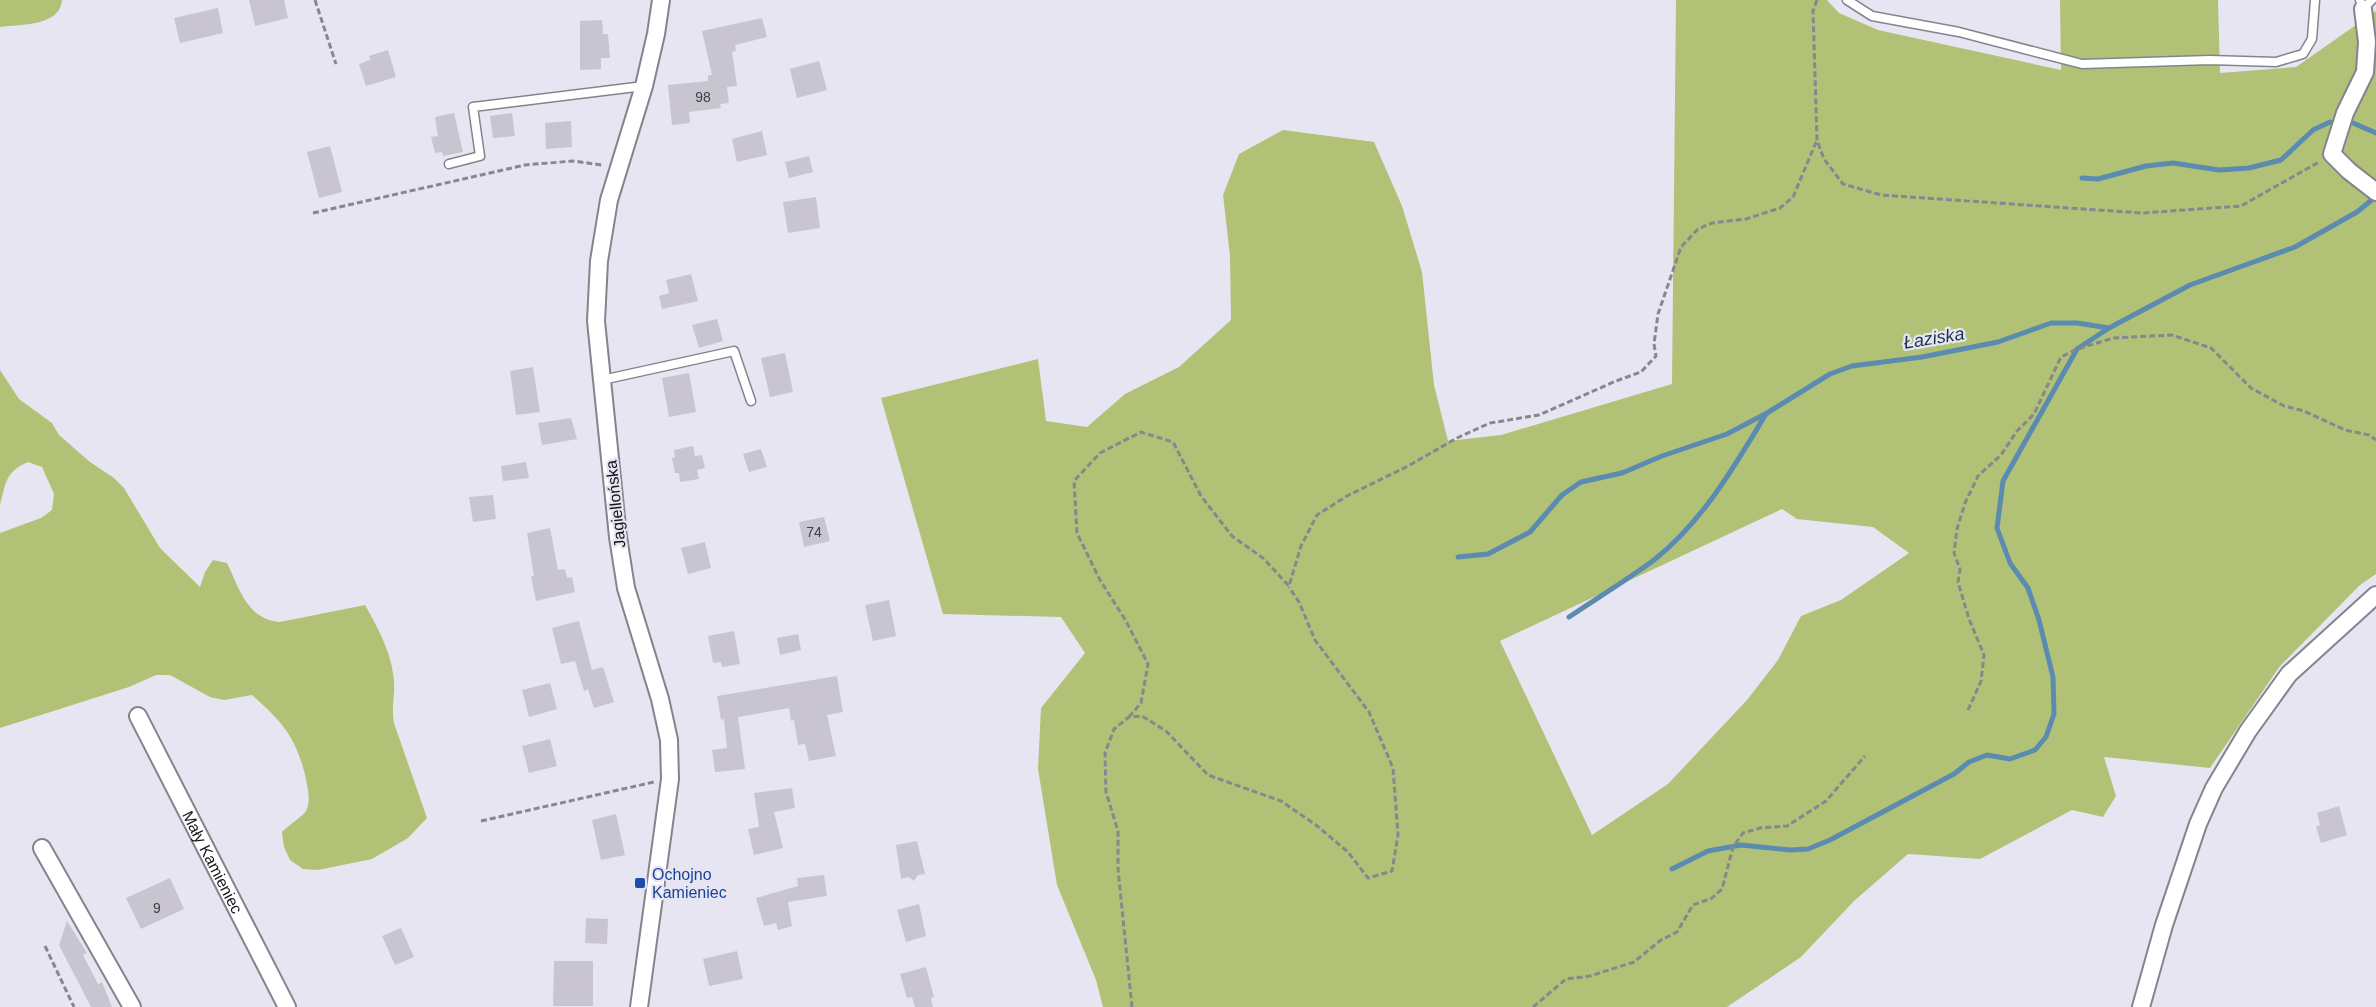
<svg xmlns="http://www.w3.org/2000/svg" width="2376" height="1007" viewBox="0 0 2376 1007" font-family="Arial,sans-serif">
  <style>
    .forest { fill: #b1c276; fill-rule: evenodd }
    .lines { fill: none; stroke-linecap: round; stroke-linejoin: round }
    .stream { stroke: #5b8bb0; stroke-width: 5 }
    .building { fill: #c8c4d0 }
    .service-casing { stroke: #85838e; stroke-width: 11 }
    .minor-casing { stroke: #85838e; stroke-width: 20 }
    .path { stroke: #88868f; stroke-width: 3; stroke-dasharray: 6 3; stroke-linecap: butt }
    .service { stroke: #fff; stroke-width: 8 }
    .minor { stroke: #fff; stroke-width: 16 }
    .transit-dot { fill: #1a4fb4; stroke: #e8e5f2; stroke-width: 2 }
    .labels { text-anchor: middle; stroke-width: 4.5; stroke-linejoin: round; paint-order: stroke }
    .number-label { font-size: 14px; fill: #413f45 }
    .street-label { font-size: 16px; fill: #141317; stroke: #e8e5f2 }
    .transit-label { font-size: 16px; fill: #164399; stroke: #e8e5f2; text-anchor: start }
    .water-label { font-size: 18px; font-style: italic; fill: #163449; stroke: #e8e5f2 }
  </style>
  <rect width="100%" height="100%" fill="#e8e5f2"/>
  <!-- forest -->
  <path class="forest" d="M 0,0 L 62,0 C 60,27 20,24 0,27 Z
    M 1676,0 L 1827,0 L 1839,13 L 1878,30 L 2061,70 L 2060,0 L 2218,0 L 2220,73 L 2296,67 L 2376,11 L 2376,574 L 2360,585 L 2280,666 L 2210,768 L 2104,757 L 2116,796 L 2103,817 L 2072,810 L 1980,859 L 1908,854 L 1854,901 L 1801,957 L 1727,1007 L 1103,1007 L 1096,980 L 1057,885 L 1038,769 L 1041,708 L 1085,653 L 1061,617 L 943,614 L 881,398 L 1038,359 L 1046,421 L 1087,427 L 1125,394 L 1179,367 L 1231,320 L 1230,256 L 1223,195 L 1239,154 L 1283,130 L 1374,142 L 1402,206 L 1422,272 L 1434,385 L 1448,441 L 1501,435 L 1672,384 ZM 1782,509 L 1797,519 L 1873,527 L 1909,553 L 1841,600 L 1801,616 L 1778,660 L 1747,700 L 1668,784 L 1592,835 L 1500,641 Z
    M 0,370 L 19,399 L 52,423 L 59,435 L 90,462 L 114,478 L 124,488 L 160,548 L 200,587 L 205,572 L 213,560 L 227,563 C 240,590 247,619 280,622 L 365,605 C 378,628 392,653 394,681 C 395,696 391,707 394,723 L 427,818 L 408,838 L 372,859 L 318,870 L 303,869 L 290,860 L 284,847 L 282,832 C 288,826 304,815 306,811 C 311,800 308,791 306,779 C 297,739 283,722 252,695 L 224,700 L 210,697 L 170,675 L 156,675 L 129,687 L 0,728 L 0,533 L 41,518 L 52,510 L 54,494 L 42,467 L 28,462 C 5,472 6,483 0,505 Z"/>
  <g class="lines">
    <!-- stream -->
    <path class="stream" d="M 2353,123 L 2376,133
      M 2082,178 L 2098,179 L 2146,166 L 2173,163 L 2219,170 L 2249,168 L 2281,160 L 2313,130 L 2330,122
      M 1458,557 L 1488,554 L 1530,532 L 1562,495 L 1581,482 L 1622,473 L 1662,456 L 1727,434 L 1767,413 L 1830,374 L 1852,366 L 1922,357 L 1998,342 L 2051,323 L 2077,323 L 2109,328
      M 1569,617 C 1597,598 1627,580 1654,560 C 1703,521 1734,467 1766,414
      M 1672,869 L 1708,851 L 1741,845 L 1790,850 L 1808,849 L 1830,840 L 1954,774 L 1969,762 L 1987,755 L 2010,759 L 2035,750 L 2046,737 L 2054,714 L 2053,677 L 2039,620 L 2028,588 L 2010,563 L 1997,528 L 2003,481 L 2077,349 L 2109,328 L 2190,285 L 2295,247 L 2357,212 L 2373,199"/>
  </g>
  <!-- building -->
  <path class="building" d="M 249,0 L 284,0 L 288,18 L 255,26 Z
    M 218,8 L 223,33 L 180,43 L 174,18 Z
    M 762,18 L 767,37 L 735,45 L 736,51 L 732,52 L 737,86 L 727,87 L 729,103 L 720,104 L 721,108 L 689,112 L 690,123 L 672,125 L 668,85 L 708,81 L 708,75 L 712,75 L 702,31 Z
    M 602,20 L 603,34 L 608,34 L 610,58 L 601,58 L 601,69 L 580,70 L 580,21 Z
    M 388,50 L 396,77 L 366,86 L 359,64 L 370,60 L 369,56 Z
    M 819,61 L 827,90 L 797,98 L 790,69 Z
    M 454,113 L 463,152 L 443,156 L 442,152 L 435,153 L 431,137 L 438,136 L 435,117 Z
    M 512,113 L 515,136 L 493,138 L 490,116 Z
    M 571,121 L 572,147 L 546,149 L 545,123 Z
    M 762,131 L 767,155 L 737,162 L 732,139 Z
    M 330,146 L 342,192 L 319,198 L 307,152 Z
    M 809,156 L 813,172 L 789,178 L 785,162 Z
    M 816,197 L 820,228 L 788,233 L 783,202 Z
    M 691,274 L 698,301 L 662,309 L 659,296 L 669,293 L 666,280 Z
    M 717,319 L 723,341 L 699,348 L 692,325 Z
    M 785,353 L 793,392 L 770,397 L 761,358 Z
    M 533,367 L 540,412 L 516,415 L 510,371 Z
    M 689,373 L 696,412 L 669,417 L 662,378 Z
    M 571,418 L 577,439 L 542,445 L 538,423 Z
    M 693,446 L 695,456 L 702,455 L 705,468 L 697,470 L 699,479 L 680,482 L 679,473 L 675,473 L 672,458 L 675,457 L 674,450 Z
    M 761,449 L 767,467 L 749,472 L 743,454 Z
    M 526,462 L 529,478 L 503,481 L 501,466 Z
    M 493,495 L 496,519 L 473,522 L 469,497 Z
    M 824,517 L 830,541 L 804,547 L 799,522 Z
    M 550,528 L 558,570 L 565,569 L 567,578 L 572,577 L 575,592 L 536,601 L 531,576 L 534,576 L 527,533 Z
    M 705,542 L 711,568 L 688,574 L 681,548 Z
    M 889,600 L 896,636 L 873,641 L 865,605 Z
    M 579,621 L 592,670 L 603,667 L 614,702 L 594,708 L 588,689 L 584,691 L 575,661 L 561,664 L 552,628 Z
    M 734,631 L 740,664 L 722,667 L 721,662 L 713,663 L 708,636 Z
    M 798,634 L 801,650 L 780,655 L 777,638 Z
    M 837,676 L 843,712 L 827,715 L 836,756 L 809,761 L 805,744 L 798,745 L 794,720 L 791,721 L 789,708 L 738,717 L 745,769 L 715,772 L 712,750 L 727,748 L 724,719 L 721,720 L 717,696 Z
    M 550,683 L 557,709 L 529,717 L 522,690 Z
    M 550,739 L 557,766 L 529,773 L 522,746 Z
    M 792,788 L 795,808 L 774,812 L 783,848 L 754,855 L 748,829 L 759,827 L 754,793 Z
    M 2339,806 L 2347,835 L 2321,843 L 2316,827 L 2320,825 L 2317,813 Z
    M 616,814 L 625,855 L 601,860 L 592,820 Z
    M 917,841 L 925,874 L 918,875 L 914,881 L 909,877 L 901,879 L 896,845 Z
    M 824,875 L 827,896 L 788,902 L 792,926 L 778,930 L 776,923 L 764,926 L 756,898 L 798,886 L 797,878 Z
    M 170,878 L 184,909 L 141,929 L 126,898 Z
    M 919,904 L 926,936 L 906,942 L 897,910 Z
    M 586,918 L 608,919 L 607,944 L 585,943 Z
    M 67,921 L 87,953 L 83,955 L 98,984 L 102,982 L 112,1007 L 91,1007 L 59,945 Z
    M 401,928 L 414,957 L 395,965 L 382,936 Z
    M 737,951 L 743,979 L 709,986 L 703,959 Z
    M 554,961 L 593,961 L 593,1006 L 553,1006 Z
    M 926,967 L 934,997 L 931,998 L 933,1007 L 915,1007 L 912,997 L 907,998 L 900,974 Z"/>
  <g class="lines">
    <!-- service casing -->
    <g class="service-casing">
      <path id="service" d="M 1847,0 L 1872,16 L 1959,32 L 2082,64 L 2210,60 L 2276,62 L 2303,54 L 2312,39 L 2315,0
        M 2360,0 L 2363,9 L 2372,0
        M 449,164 L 480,156 L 473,107 L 644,86
        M 602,380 L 734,351 L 751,401"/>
    </g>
    <!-- minor casing -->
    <g class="minor-casing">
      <g id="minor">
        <path d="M 2363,9 L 2367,42 L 2365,72 L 2345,113 L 2332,154 L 2349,171 L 2376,192"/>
        <path id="s1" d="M 138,716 L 287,1007"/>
        <path d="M 42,848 L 132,1007"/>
        <path d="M 639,1007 L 670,779 L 669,740 L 660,699 L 626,588 L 618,537 L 596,321 L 599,261 L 609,200 L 644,86 L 656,34 L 661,0"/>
        <path d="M 2141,1007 L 2164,925 L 2198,824 L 2214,788 L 2248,731 L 2289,674 L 2376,595"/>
      </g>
    </g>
    <!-- path -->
    <path class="path" d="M 315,0 L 336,64
      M 1817,0 L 1813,11 L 1817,140 L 1824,159 L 1843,184 L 1881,195 L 2142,213 L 2241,206 L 2319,162
      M 313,213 L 525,165 L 573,161 L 602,165
      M 1968,710 L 1981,681 L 1984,655 L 1969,619 L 1958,582 L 1960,569 L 1954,553 L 1957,529 L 1965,503 L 1978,476 L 2001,455 L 2017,431 L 2034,414 L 2061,357 L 2077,349 L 2113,338 L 2172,335 L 2211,348 L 2251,388 L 2284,406 L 2304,411 L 2345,430 L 2369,435 L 2376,440
      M 1129,717 L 1141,703 L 1148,664 L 1126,621 L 1100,580 L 1077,533 L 1074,481 L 1100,453 L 1141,432 L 1173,442 L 1201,496 L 1232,536 L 1263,558 L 1289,586 L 1301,546 L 1317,515 L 1347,496 L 1408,466 L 1457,438 L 1490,423 L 1539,415 L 1616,381 L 1641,372 L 1656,356 L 1654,344 L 1658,314 L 1681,247 L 1698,229 L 1712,223 L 1746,219 L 1780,208 L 1793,197 L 1817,140
      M 481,821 L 654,782
      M 45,946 L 74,1007
      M 1132,1007 L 1118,869 L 1118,831 L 1106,792 L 1105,753 L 1114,729 L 1129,717 L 1142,716 L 1166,731 L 1208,775 L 1281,801 L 1316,825 L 1348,852 L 1368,878 L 1392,871 L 1398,835 L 1393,768 L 1369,712 L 1315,640 L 1299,602 L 1289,587
      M 1533,1007 L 1566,979 L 1590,976 L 1634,962 L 1661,940 L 1677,932 L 1693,905 L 1712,898 L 1722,889 L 1733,847 L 1743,833 L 1760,828 L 1787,826 L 1826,801 L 1865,756"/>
    <!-- service -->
    <use href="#service" class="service"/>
    <!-- minor -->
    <use href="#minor" class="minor"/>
  </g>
  <!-- markers -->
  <rect class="transit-dot" x="634" y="877" width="12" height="12" rx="3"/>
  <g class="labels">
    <!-- number labels -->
    <g class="number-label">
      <text x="703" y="102">98</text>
      <text x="814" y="537">74</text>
      <text x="157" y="913">9</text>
    </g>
    <!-- street labels -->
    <g class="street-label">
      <text transform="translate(615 504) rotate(-96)" y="6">Jagiellońska</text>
      <text dy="6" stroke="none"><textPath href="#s1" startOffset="164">Mały Kamieniec</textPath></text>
    </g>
    <!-- transit labels -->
    <g class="transit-label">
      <text x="652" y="880">Ochojno<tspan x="652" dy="18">Kamieniec</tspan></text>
    </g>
    <!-- water labels -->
    <g class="water-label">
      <text transform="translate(1934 338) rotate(-9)" y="6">Łaziska</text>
    </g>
  </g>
</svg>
